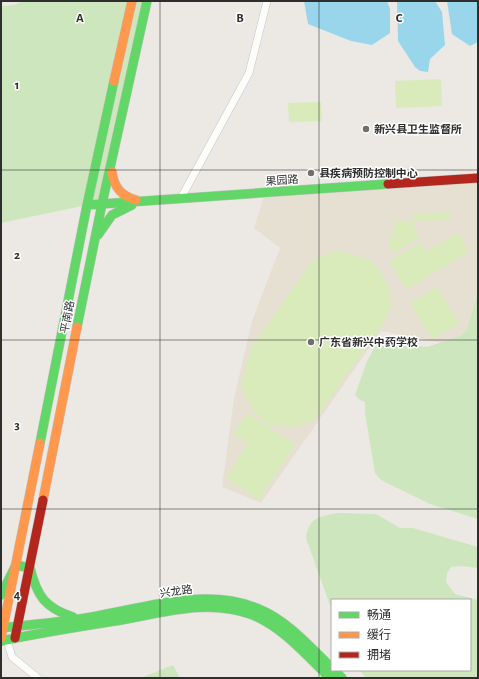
<svg xmlns="http://www.w3.org/2000/svg" width="479" height="679" viewBox="0 0 479 679" font-family="'Alegreya Sans','Noto Sans SC',sans-serif">
  <style>
    .education { fill: #e6e0d3 }
    .green { fill: #cee6be }
    .pitch { fill: #d9eabb }
    .water { fill: #99d6ec }
    .lines { fill: none; stroke-linecap: round; stroke-linejoin: round }
    .street-casing { stroke: #c5c4c5; stroke-width: 8 }
    .fast-casing { stroke: #c5c4c5; stroke-width: 10 }
    .slow-casing { stroke: #c5c4c5; stroke-width: 10 }
    .jam-casing { stroke: #c5c4c5; stroke-width: 10 }
    .street { stroke: #fcfcfb; stroke-width: 7 }
    .fast { stroke: #63d668; stroke-width: 9 }
    .slow { stroke: #ff974d; stroke-width: 9 }
    .jam { stroke: #b3261e; stroke-width: 9 }
    .grid { fill: none; stroke: #2e2e2e; stroke-width: 1; stroke-opacity: 0.55 }
    .poi-dot { fill: #706f6e; stroke: #fff; stroke-width: 1.5 }
    .labels { text-anchor: middle; stroke-width: 3; stroke-linejoin: round; paint-order: stroke }
    .poi-label { font-size: 11px; font-weight: bold; fill: #2e2e2e; stroke: #fff; text-anchor: start }
    .street-label { font-size: 11px; fill: #2e2e2e; stroke: #fff }
    .grid-label { font-size: 13px; text-anchor: middle; font-weight: bold; fill: #2e2e2e; stroke: #fff; stroke-width: 3; stroke-linejoin: round; paint-order: stroke }
  </style>
  <rect width="100%" height="100%" fill="#ece8e4"/>
  <!-- education -->
  <path class="education" d="M 478,178 L 478,339 L 446,344 L 381,331 L 261,503 L 222,487 L 234,398 L 252,321 L 280,248 L 254,228 L 265,193 Z"/>
  <!-- green -->
  <path class="green" d="M 23,1 L 147,1 L 102,204 L 87,205 L 1,223 L 1,6 L 14,5 Z
    M 477,296 L 478,297 L 478,519 L 430,504 L 381,480 L 375,473 L 365,413 L 365,402 L 360,400 L 355,395 L 367,361 L 376,345 L 386,341 L 427,347 L 460,336 L 467,330 Z
    M 337,513 L 376,514 L 400,528 L 413,528 L 478,547 L 478,568 L 462,566 L 451,567 L 447,573 L 446,582 L 455,594 L 478,600 L 478,678 L 366,678 L 359,670 L 470,670 L 470,600 L 332,600 L 332,611 L 306,538 C 309,517 319,517 337,513 Z
    M 173,665 L 180,678 L 141,678 Z"/>
  <!-- pitch -->
  <path class="pitch" d="M 441,79 L 442,106 L 396,108 L 395,81 Z
    M 321,102 L 322,121 L 289,122 L 288,103 Z
    M 449,212 L 450,220 L 414,221 L 414,214 Z
    M 412,221 L 419,237 L 395,253 L 388,246 L 396,222 Z
    M 458,233 L 469,252 L 406,289 L 389,261 L 421,242 L 426,251 Z
    M 340,251 L 369,260 L 382,274 L 390,291 L 391,306 L 383,324 L 314,420 L 295,427 L 269,425 L 253,411 L 241,385 L 251,348 L 312,261 L 323,255 Z
    M 437,287 L 459,323 L 432,339 L 410,303 Z
    M 247,413 L 295,444 L 259,500 L 226,478 L 248,443 L 234,434 Z"/>
  <!-- water -->
  <path class="water" d="M 304,1 L 387,1 L 390,9 L 390,33 L 372,45 L 351,41 L 308,24 Z
    M 397,1 L 435,1 L 442,12 L 445,45 L 430,59 L 428,72 L 420,71 L 415,67 L 398,41 Z
    M 447,1 L 478,1 L 478,42 L 470,46 L 452,34 Z"/>
  <g class="lines">
    <!-- street casing -->
    <g class="street-casing">
      <path id="street" d="M 181,198 L 249,73 L 267,1
        M 7,640 L 12,657 L 38,678"/>
    </g>
    <!-- fast casing -->
    <g class="fast-casing">
      <path id="fast" d="M 87,205 L 388,184
        M 98,235 L 112,215 L 132,205
        M 77,327 L 102,204 L 147,1
        M 40,443 L 87,205 L 114,81
        M 1,595 L 16,565 L 30,568 C 37,596 45,608 73,617
        M 1,628 C 27,625 53,623 79,619 C 136,611 203,585 259,609 C 288,621 310,647 332,668
        M 1,641 C 39,633 77,627 115,621 C 159,614 206,598 250,614 C 282,626 306,655 330,678
        M 334,670 L 342,678"/>
    </g>
    <!-- slow casing -->
    <g class="slow-casing">
      <path id="slow" d="M 114,81 L 132,1
        M 112,172 C 114,187 121,196 136,200
        M 43,500 L 77,327
        M 1,638 L 40,443"/>
    </g>
    <!-- jam casing -->
    <g class="jam-casing">
      <path id="jam" d="M 388,184 L 478,178
        M 15,638 L 43,500"/>
    </g>
    <!-- street -->
    <use href="#street" class="street"/>
    <!-- fast -->
    <use href="#fast" class="fast"/>
    <!-- slow -->
    <use href="#slow" class="slow"/>
    <!-- jam -->
    <use href="#jam" class="jam"/>
  </g>
  <!-- grid -->
  <path class="grid" d="M 160,1 L 160,678M 319,1 L 319,678M 1,170 L 478,170M 1,340 L 478,340M 1,509 L 478,509"/>
  <!-- markers -->
  <g class="poi-dot">
    <circle cx="366" cy="129" r="4"/>
    <circle cx="311" cy="173" r="4"/>
    <circle cx="311" cy="342" r="4"/>
  </g>
  <g class="labels">
    <!-- poi labels -->
    <g class="poi-label">
      <text x="374" y="133">新兴县卫生监督所</text>
      <text x="319" y="177">县疾病预防控制中心</text>
      <text x="319" y="346">广东省新兴中药学校</text>
    </g>
    <!-- street labels -->
    <g class="street-label">
      <text transform="translate(282 180) rotate(-4)" y="4">果园路</text>
      <text transform="translate(67 317) rotate(-79)" y="4">平南路</text>
      <text transform="translate(176 591) rotate(-8)" y="4">兴龙路</text>
    </g>
  </g>
  <g class="grid-label">
    <text x="80" y="22">A</text>
    <text x="240" y="22">B</text>
    <text x="399" y="22">C</text>
    <text x="17" y="89">1</text>
    <text x="17" y="259">2</text>
    <text x="17" y="429">3</text>
    <text x="17" y="599">4</text>
  </g>
  <!-- border -->
  <rect width="479" height="679" fill="none" stroke="#2e2e2e" stroke-width="4"/>
  <!-- legend -->
  <rect x="331" y="599" width="140" height="72" fill="#ffffff" stroke="#ababab"/>
  <rect x="339" y="612" width="20" height="6" fill="#63d668" stroke="#ababab"/>
  <text x="367" y="619" font-size="12" fill="#2e2e2e">畅通</text>
  <rect x="339" y="632" width="20" height="6" fill="#ff974d" stroke="#ababab"/>
  <text x="367" y="639" font-size="12" fill="#2e2e2e">缓行</text>
  <rect x="339" y="652" width="20" height="6" fill="#b3261e" stroke="#ababab"/>
  <text x="367" y="659" font-size="12" fill="#2e2e2e">拥堵</text>
</svg>
